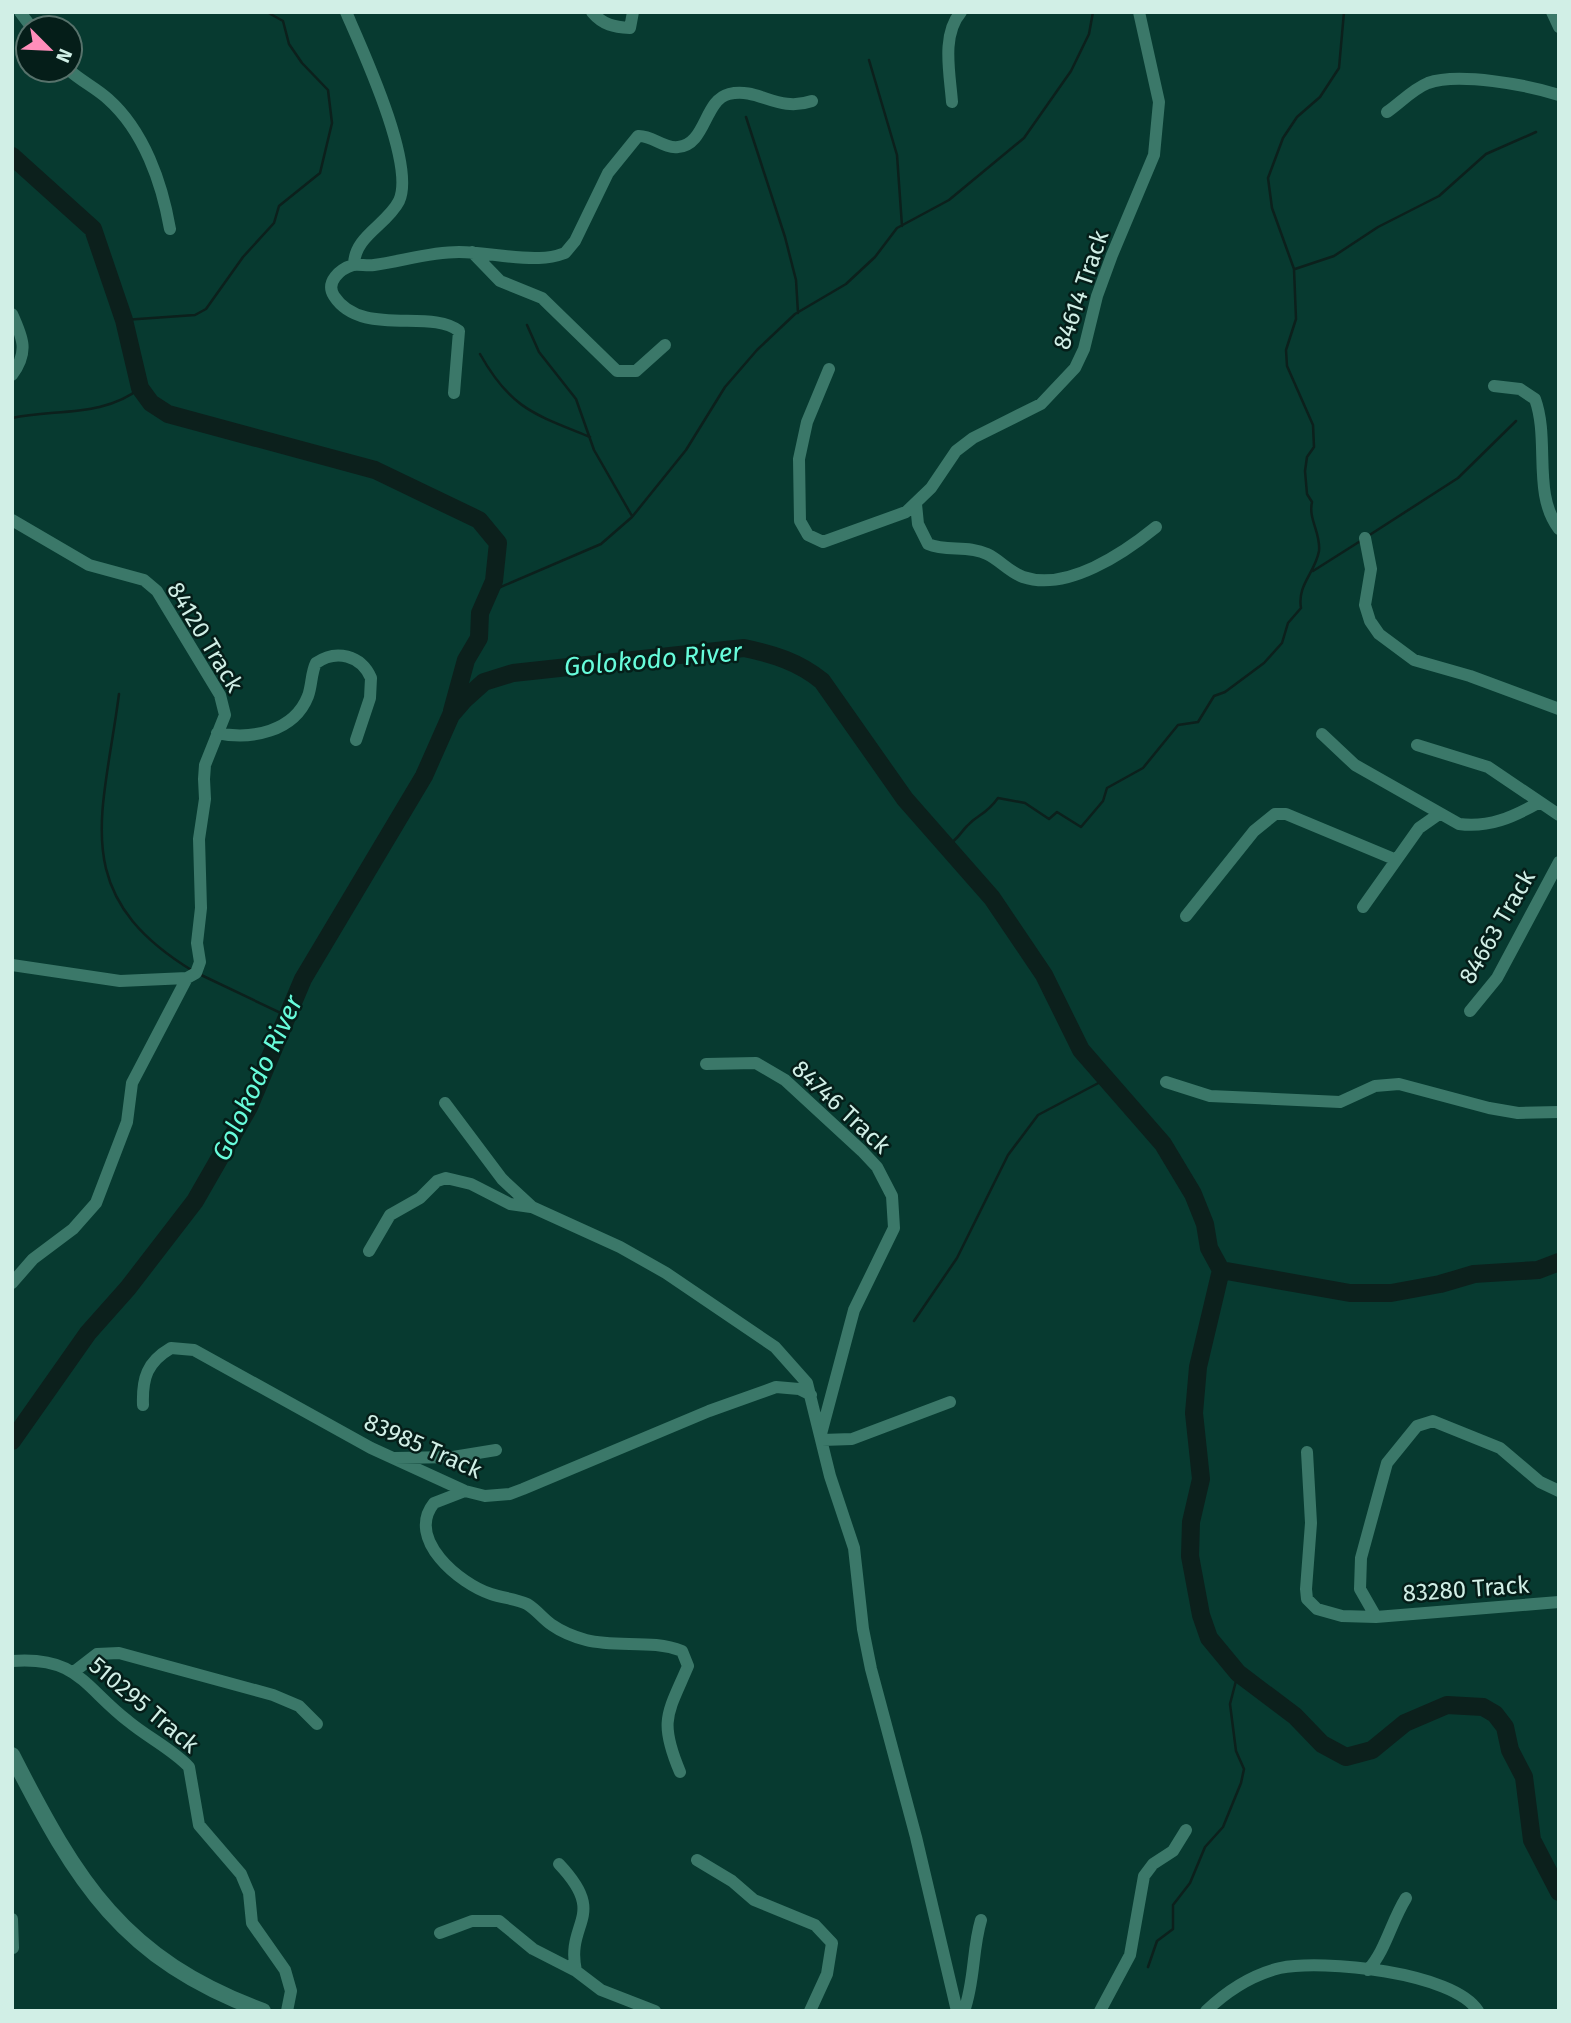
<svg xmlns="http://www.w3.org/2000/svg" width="1571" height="2023" viewBox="0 0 1571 2023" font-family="'Fira Sans',sans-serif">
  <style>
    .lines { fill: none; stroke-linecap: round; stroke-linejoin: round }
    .stream { stroke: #0c201c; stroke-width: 2.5 }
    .river { stroke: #0c201c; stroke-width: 18 }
    .minor { stroke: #3b7869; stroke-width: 12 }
    .tertiary { stroke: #3b7869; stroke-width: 16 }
    .labels { text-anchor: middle; stroke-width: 5; stroke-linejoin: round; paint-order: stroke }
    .street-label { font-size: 24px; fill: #d1efe6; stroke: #051e19 }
    .water-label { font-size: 26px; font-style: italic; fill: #67fcdb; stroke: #051e19 }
  </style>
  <rect width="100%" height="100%" fill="#073a30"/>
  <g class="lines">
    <!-- stream -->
    <path class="stream" d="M 238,12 L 241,12
      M 869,60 L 897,155 L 902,226
      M 746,117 L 785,237 L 796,280 L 798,313
      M 1295,269 L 1334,256 L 1378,227 L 1439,196 L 1486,154 L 1536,132
      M 124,320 L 195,315 L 206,309 L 243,257 L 274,223 L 279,206 L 320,173 L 332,123 L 328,90 L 302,63 L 289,44 L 283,21 L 267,12
      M 527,325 L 539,352 L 576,399 L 594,450 L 632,516
      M 480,354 C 511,409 534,414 590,437
      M 12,418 C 54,409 105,417 140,388
      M 1368,536 L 1458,478 L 1516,421
      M 1313,571 L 1362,540
      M 489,592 L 601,544 L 632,517 L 686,450 L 725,387 L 757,350 L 795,314 L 846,284 L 875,257 L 897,228 L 949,200 L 1024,138 L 1071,71 L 1089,34 L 1093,12
      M 119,694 C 103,817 67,894 193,971
      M 946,846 C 958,840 959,834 967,826 C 979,813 985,816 998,798 L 1025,803 L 1049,819 L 1057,812 L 1081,827 L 1103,801 L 1107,788 L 1143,768 L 1178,725 L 1198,722 L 1214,696 L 1225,692 L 1264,663 L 1282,643 L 1288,623 L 1301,608 C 1297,585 1315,573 1319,551 C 1321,533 1308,519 1312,502 L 1307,494 L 1305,471 L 1307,457 L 1314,447 L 1313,425 L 1287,366 L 1286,350 L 1296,319 L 1294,269 L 1272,208 L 1268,178 L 1283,138 L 1297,117 L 1320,97 L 1339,68 L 1344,12
      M 199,974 L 289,1017
      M 914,1321 L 957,1258 L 1008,1155 L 1038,1115 L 1106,1079
      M 1148,1967 L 1157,1941 L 1173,1929 L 1173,1905 L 1190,1883 L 1205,1847 L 1223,1827 L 1241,1783 L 1244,1769 L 1236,1751 L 1230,1704 L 1238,1673"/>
    <!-- river -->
    <path class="river" d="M 12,156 L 93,229 L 124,320 L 140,388 L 151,403 L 168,414 L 375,470 L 479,520 L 498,543 L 494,581 L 480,613 L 479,638 L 466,660 L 452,711
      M 1221,1270 L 1198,1367 L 1194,1413 L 1201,1479 L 1191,1522 L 1190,1556 L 1201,1615 L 1209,1638 L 1238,1673 L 1295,1716 L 1322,1744 L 1346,1757 L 1372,1750 L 1405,1723 L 1447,1705 L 1483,1707 L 1495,1714 L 1505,1727 L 1510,1750 L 1524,1777 L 1532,1840 L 1559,1892
      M 12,1441 L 88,1333 L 128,1288 L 195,1201 L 249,1107 L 303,979 L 424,776 L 451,715 L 464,700 L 484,682 L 513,673 L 744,648 C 773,654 799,662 822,681 L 905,799 L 992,898 L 1044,975 L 1081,1050 L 1163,1144 L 1193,1194 L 1205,1224 L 1209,1248 L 1221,1270 L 1350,1293 L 1391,1293 L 1440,1284 L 1474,1274 L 1538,1270 L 1559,1262"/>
    <!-- minor -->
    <path class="minor" d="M 20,12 L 32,28
      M 346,12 C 362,49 416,165 399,201 C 387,225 354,236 354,265
      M 592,12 C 603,25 614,27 630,28 L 633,12
      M 1552,12 L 1559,27
      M 69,70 C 81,81 96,88 108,99 C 144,131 162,183 170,229
      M 952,102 C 950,74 941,35 961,12
      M 1387,112 C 1400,103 1413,89 1428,83 C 1458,72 1528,85 1559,95
      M 472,252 L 500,281 L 542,298 L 617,371 L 636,371 L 665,345
      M 12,314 C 23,338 29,352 12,375
      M 829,369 L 807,422 L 799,459 L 800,521 L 808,535 L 823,542 L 906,512 L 931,488 L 956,451 L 973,438 L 1041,404 L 1075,368 L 1084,349 L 1097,296 L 1112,255 L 1154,155 L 1159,102 L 1139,12
      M 1494,386 L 1520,389 L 1535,399 C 1550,440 1532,494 1559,529
      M 454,393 L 459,331 C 431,308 361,338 334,296 C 325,282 340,269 353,265 C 359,264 367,266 374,265 C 403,261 429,252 459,252 C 485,252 512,259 539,258 C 548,258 557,256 565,253 L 575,241 L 608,173 L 638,136 C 652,135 664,149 678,147 C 706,145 704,100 729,94 C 759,87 777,113 812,101
      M 916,504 L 918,524 L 928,544 C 946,552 968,545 987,554 C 1000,560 1009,572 1023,577 C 1067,592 1124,553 1156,527
      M 12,520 L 89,565 L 144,580 L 157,591 L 220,695 L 225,715 L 205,765 L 204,779 L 205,799 L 199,839 L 201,908 L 197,943 L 200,962 L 196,973 L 187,978 L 120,981 L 12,965
      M 1365,538 L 1371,569 L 1365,605 L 1370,621 L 1379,634 L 1414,660 L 1470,676 L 1559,709
      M 217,733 C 251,740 294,732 308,696 C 312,685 311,673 316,663 C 336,649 361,655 371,678 L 370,698 L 356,740
      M 1322,734 L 1355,765 L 1459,824 C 1489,828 1513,817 1538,803
      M 1417,745 L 1488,767 L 1559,815
      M 1363,907 L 1419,828 L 1439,814
      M 1186,916 L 1254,831 L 1275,814 L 1286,814 L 1394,859
      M 1470,1011 L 1497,978 L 1559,862
      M 706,1064 L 756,1063 L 785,1080 L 862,1151 L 877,1167 L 892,1196 L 894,1228 L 854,1310 L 821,1434
      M 1166,1082 L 1210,1096 L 1340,1102 L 1375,1086 L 1399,1084 L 1489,1108 L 1518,1113 L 1559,1112
      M 445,1103 L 502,1179 L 532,1207 L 620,1247 L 666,1273 L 775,1347 L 807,1383 L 830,1476 L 854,1548 L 863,1629 L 871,1669 L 916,1837 L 957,2011
      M 369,1251 L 390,1215 L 420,1198 L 437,1181 L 446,1178 L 471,1184 L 510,1204 L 531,1207
      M 12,1283 L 33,1259 L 73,1229 L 96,1203 L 127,1122 L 132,1083 L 187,978
      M 143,1405 C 142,1378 147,1362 171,1348 L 194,1350 L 371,1448 L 465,1491 L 485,1496 L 510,1494 L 523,1489 L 709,1411 L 776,1387 L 799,1389 L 811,1395
      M 822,1440 L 852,1439 L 950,1402
      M 1307,1452 L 1311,1523 L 1306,1589 L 1307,1599 L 1317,1609 L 1342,1616 L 1376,1617 L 1559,1602
      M 395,1458 L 453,1457 L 496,1450
      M 465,1491 L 434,1503 C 405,1539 460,1584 491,1594 C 503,1598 516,1599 527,1604 C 537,1610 543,1619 552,1625 C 562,1632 575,1637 586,1640 C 617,1648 652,1639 682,1651 L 688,1666 C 668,1713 658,1720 680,1772
      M 1376,1617 L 1360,1589 L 1361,1558 L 1387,1463 L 1417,1426 L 1433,1421 L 1500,1448 L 1540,1482 L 1559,1491
      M 12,1661 C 78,1656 84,1687 128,1721 C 147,1737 172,1749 189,1767 L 199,1825 L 241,1874 L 249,1893 L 252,1923 L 285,1970 L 291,1991 L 287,2011
      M 75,1671 L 97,1654 L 119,1653 L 273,1695 L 299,1706 L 317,1724
      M 697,1860 L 732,1881 L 754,1900 L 815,1925 L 832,1943 L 827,1974 L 810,2011
      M 559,1864 C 609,1917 565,1921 576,1971
      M 12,1919 L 13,1948
      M 440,1933 L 472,1921 L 499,1921 L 533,1949 L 576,1971 L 601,1990 L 655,2011
      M 1368,1970 C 1386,1950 1391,1922 1406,1898
      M 964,2011 C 975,1981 972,1950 981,1920
      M 1100,2011 L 1130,1955 L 1144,1876 L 1153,1864 L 1173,1851 L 1186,1830
      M 1206,2011 C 1227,1991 1251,1975 1280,1968 C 1322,1959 1454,1972 1478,2011"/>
    <!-- tertiary -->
    <path class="tertiary" d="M 12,1755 C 77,1882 122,1959 263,2011"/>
  </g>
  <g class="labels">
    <!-- street labels -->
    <g class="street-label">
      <text transform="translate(1081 290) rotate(-71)" y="8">84614 Track</text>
      <text transform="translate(205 637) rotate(59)" y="8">84120 Track</text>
      <text transform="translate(1497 927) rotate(-60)" y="8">84663 Track</text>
      <text transform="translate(841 1107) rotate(43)" y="8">84746 Track</text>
      <text transform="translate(423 1446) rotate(24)" y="8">83985 Track</text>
      <text transform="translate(1466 1589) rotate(-4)" y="8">83280 Track</text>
      <text transform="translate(144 1705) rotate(40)" y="8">510295 Track</text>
    </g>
    <!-- water labels -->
    <g class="water-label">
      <text transform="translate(653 659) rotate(-5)" y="9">Golokodo River</text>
      <text transform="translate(257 1078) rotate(-65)" y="9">Golokodo River</text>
    </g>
  </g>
  <!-- border -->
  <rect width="1571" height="2023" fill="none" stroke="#d1efe6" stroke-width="28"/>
  <!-- north arrow -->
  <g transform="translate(49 49) rotate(114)"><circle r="33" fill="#051e19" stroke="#57726b" stroke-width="2"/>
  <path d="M0-5L12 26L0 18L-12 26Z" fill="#ff8eba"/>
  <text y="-10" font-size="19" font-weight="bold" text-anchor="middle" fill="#d1efe6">N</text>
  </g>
</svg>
